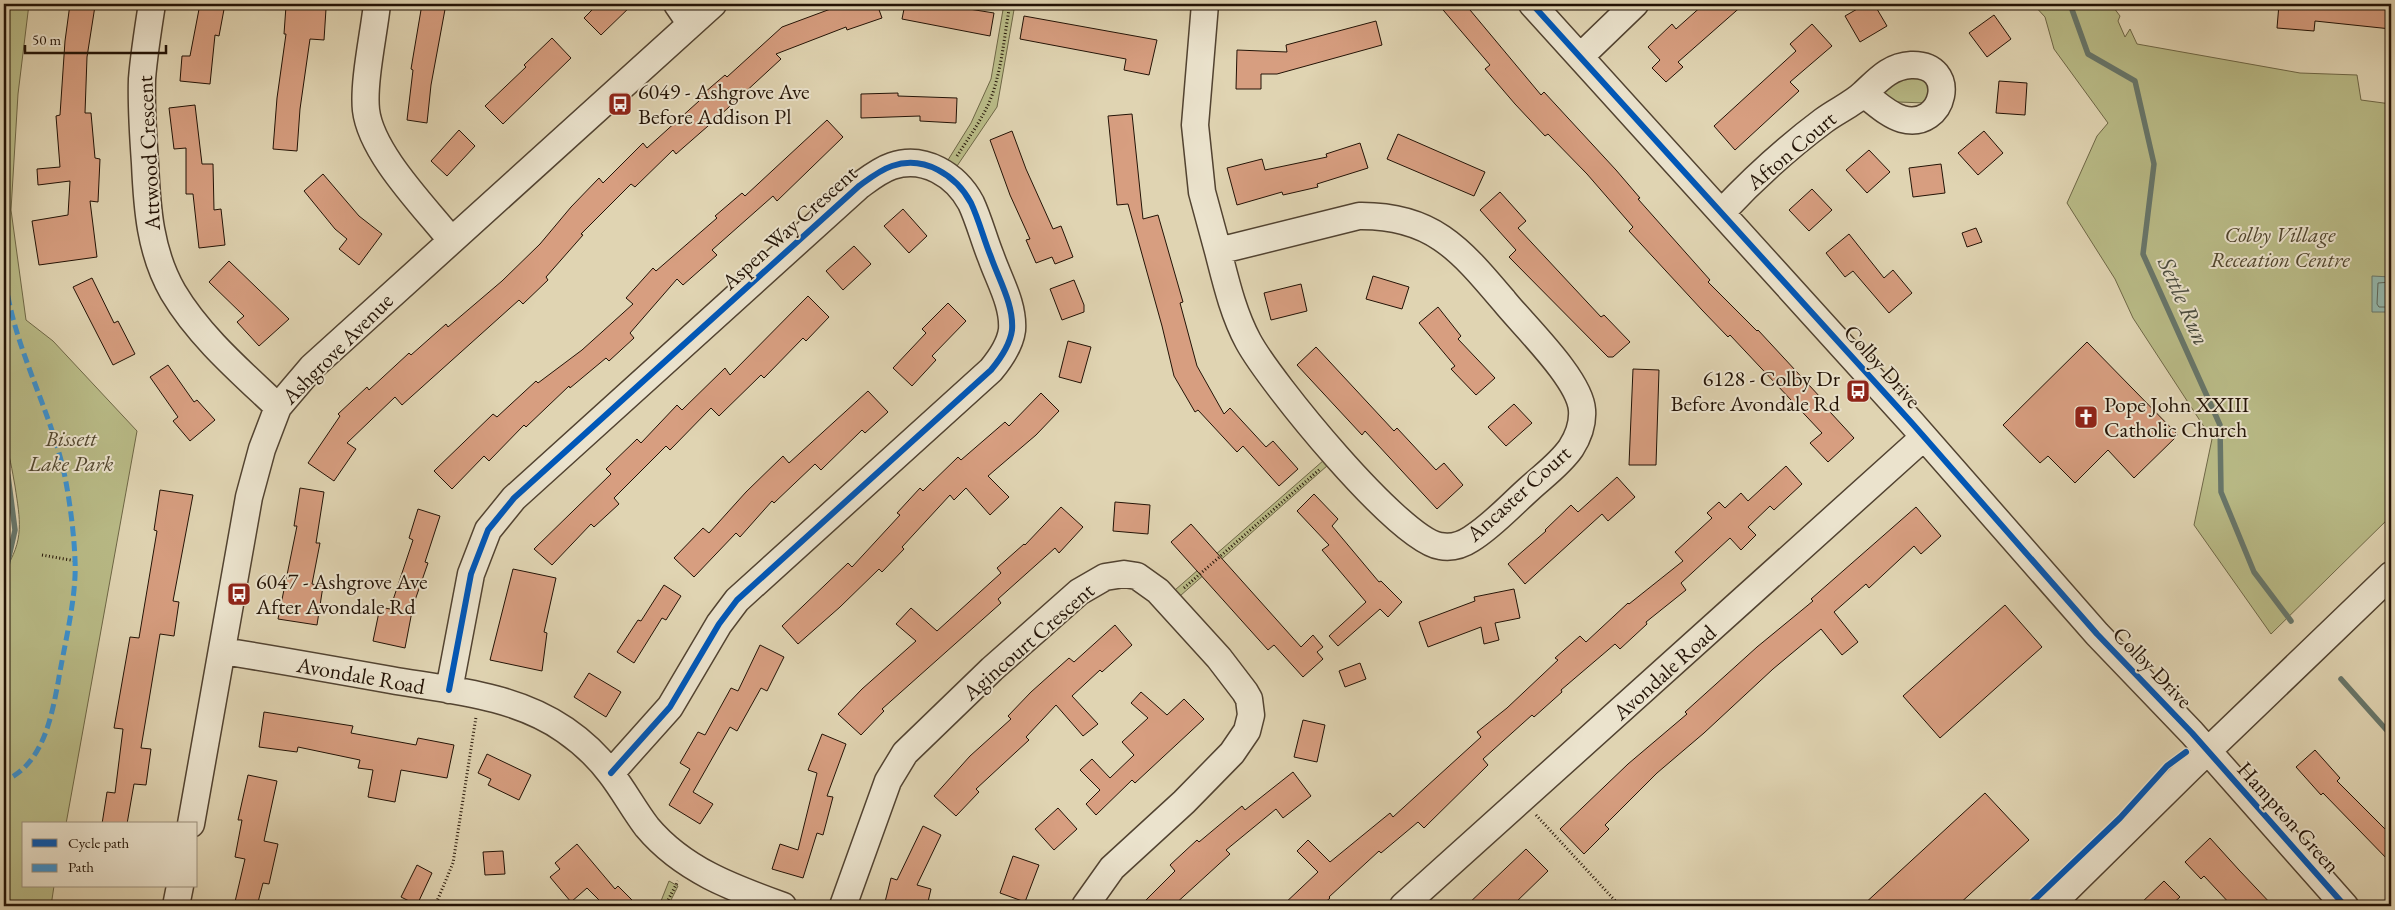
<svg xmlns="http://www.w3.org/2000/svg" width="2395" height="910" viewBox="0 0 2395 910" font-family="'EB Garamond',serif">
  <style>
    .green { fill: #b9bb87; stroke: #6e6746 }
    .water { fill: #94b8ad; stroke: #67766a }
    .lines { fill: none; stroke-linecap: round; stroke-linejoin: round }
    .shore { stroke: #5c665a; stroke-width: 1 }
    .stream { stroke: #67766a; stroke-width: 5.5 }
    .building { fill: #d79e80; stroke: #231306 }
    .minor-casing { stroke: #524331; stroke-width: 29 }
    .path { stroke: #231306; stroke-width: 3; stroke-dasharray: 1 2.5; stroke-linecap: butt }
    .minor { stroke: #ebe3cd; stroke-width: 26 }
    .quiet { stroke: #3b92d1; stroke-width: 5; stroke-dasharray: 10 5; stroke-linecap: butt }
    .cycleway-casing { stroke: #ebe3cd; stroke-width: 9 }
    .cycleway { stroke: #0057b8; stroke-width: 6 }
    .labels { text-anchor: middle; stroke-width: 4; stroke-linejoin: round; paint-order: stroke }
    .poi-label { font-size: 22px; fill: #231306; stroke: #ebe3cd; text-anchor: start }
    .street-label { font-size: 22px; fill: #231306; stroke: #ebe3cd }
    .park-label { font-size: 22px; font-style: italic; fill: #50452d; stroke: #ebe3cd }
    .water-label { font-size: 24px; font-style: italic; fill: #4b4d40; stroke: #ebe3cd }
  </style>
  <rect width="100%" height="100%" fill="#e0d4b2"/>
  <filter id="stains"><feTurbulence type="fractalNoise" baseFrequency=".004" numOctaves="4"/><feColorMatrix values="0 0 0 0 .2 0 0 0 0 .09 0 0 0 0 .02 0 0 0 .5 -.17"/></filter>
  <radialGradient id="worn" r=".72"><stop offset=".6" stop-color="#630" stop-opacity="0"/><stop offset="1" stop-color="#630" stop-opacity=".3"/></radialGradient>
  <!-- green -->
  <path class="green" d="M 4,4 L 29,4 L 18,94 L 11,210 L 26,320 L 53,341 L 137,431 L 66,824 L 24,824 L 24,886 L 54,886 L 51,906 L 4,906 L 4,571 C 25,540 20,520 15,486 C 12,470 10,455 4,441 Z
    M 1004,4 L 1015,4 L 997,107 L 957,166 L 948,160 L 971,123 L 991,79 Z
    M 2033,4 L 2111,4 L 2120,16 L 2118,21 L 2125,37 L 2130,29 L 2137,44 L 2300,73 L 2357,75 L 2361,100 L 2391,104 L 2391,516 L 2271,634 L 2194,525 L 2212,439 L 2133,318 L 2115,279 L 2067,203 L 2097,136 L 2108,123 L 2054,49 L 2045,17 Z
    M 1911,73 L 1934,83 L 1926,103 L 1898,102 L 1882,97 L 1885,87 Z
    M 1324,460 L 1328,465 L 1180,596 L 1175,590 Z
    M 669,881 L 678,886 L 668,906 L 659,906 Z"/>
  <!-- water -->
  <path class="water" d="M 2372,276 L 2391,277 L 2391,312 L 2372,312 Z"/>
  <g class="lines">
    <!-- shore -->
    <path class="shore" d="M 2391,282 L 2378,283 L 2377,304 L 2379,307 L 2391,307"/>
    <!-- stream -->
    <path class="stream" d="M 2070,4 L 2088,54 L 2135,81 L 2154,164 L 2143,254 L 2220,425 L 2221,492 L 2254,572 L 2291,621
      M 4,462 L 8,476 L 15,530 L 4,579
      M 2341,679 L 2391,735"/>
  </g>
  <!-- building -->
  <path class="building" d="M 70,4 L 95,6 L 87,57 L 85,113 L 91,113 L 95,158 L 100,159 L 98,202 L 90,201 L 97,257 L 39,265 L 32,221 L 68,215 L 70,181 L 38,185 L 37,169 L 60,167 L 56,116 L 60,115 L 65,41 Z
    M 200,4 L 225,4 L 219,36 L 215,35 L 210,84 L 180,81 L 182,56 L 190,56 Z
    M 422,4 L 446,4 L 431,85 L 427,123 L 407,120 L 413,70 L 411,69 Z
    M 598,4 L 633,4 L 601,35 L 584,18 Z
    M 844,4 L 877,4 L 882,18 L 847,30 L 846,27 L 776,54 L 781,59 L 716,119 L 676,154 L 673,150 L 635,187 L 631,184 L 581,234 L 583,235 L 546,277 L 548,280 L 523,304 L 519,300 L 402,405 L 395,397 L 347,443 L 356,449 L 334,481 L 308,463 L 340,416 L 338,414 L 367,387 L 369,390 L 409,353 L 411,355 L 446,324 L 448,327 L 502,281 L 540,244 L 571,207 L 599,178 L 603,183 L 643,143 L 647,148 L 699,101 L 697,99 L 725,75 L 727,77 L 782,27 Z
    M 905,4 L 938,4 L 994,13 L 990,36 L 902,19 Z
    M 1438,4 L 1465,4 L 1541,95 L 1544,92 L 1616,170 L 1640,198 L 1638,199 L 1710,280 L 1708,282 L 1757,331 L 1758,330 L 1821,398 L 1819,400 L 1854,438 L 1828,462 L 1810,443 L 1822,433 L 1730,335 L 1728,337 L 1702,310 L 1629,231 L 1633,227 L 1587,174 L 1548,134 L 1545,136 L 1515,104 L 1485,69 L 1490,65 Z
    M 1704,4 L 1744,4 L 1678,62 L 1683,67 L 1666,82 L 1652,68 L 1660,60 L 1648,47 L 1672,24 L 1676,29 Z
    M 1866,4 L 1874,4 L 1887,26 L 1860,42 L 1845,16 Z
    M 2279,4 L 2391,4 L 2391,29 L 2315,21 L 2314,31 L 2277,28 Z
    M 286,6 L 326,9 L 324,40 L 310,39 L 300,109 L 297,151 L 273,149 L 277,98 L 286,34 L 284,34 Z
    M 1994,15 L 2011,39 L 1987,57 L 1969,33 Z
    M 1024,16 L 1157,40 L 1149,75 L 1124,70 L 1126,59 L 1020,39 Z
    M 1376,21 L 1382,45 L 1277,74 L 1261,74 L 1261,89 L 1236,89 L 1237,50 L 1287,52 L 1286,45 Z
    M 1812,24 L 1832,46 L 1790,82 L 1799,91 L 1735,150 L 1714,126 L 1796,51 L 1790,44 Z
    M 552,38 L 571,58 L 503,124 L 485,106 L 526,67 L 524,65 Z
    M 1999,81 L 2027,83 L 2025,115 L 1996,113 Z
    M 898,93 L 898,96 L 957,98 L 956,123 L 920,121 L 920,116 L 861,118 L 861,94 Z
    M 195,105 L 202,164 L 213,164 L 214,210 L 221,209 L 225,245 L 199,248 L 193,194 L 186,194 L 186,148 L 174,149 L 169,108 Z
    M 1132,114 L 1143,219 L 1158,215 L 1183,302 L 1180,303 L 1197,366 L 1224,414 L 1230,408 L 1266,447 L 1273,441 L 1298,469 L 1279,486 L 1243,446 L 1237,452 L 1198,410 L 1195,412 L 1174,376 L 1162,326 L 1128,204 L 1117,205 L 1108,116 Z
    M 827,120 L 843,137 L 777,201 L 773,196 L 712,250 L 717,255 L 683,285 L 677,279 L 630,333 L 634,338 L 609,361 L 606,358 L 570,388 L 569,386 L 526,427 L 524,425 L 489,461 L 484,456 L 452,489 L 434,471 L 493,414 L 497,417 L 536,381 L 538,383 L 582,350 L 633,304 L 626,298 L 653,268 L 656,271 L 717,218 L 715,216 L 742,193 L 745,196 Z
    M 459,130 L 475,146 L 447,176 L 431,161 Z
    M 1012,131 L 1026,169 L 1053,229 L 1061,226 L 1073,257 L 1055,264 L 1052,257 L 1036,263 L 1026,240 L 1030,239 L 1010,195 L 990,140 Z
    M 1984,131 L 2003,153 L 1978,175 L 1958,153 Z
    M 1398,134 L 1485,172 L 1474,196 L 1387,159 Z
    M 1360,143 L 1368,168 L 1317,184 L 1318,187 L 1283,195 L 1282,192 L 1237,205 L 1227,168 L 1262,159 L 1265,170 L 1327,157 L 1326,154 Z
    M 1869,150 L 1890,172 L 1867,193 L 1846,170 Z
    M 1941,164 L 1945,193 L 1913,197 L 1909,168 Z
    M 323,174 L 359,216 L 382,234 L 359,265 L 339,249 L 347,239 L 335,229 L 304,191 Z
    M 1812,189 L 1832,210 L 1809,231 L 1789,210 Z
    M 1500,192 L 1526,221 L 1518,228 L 1601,317 L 1604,315 L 1630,342 L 1613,357 L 1608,357 L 1509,257 L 1516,250 L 1480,210 Z
    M 903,209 L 927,236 L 909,253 L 884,226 Z
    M 1976,228 L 1982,242 L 1967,247 L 1962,233 Z
    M 1849,234 L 1884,278 L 1893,270 L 1912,293 L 1889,313 L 1853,271 L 1845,277 L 1826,253 Z
    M 854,246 L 871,264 L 843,290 L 826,271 Z
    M 229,261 L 289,319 L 259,346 L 237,322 L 244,316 L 209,282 Z
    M 1373,276 L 1409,287 L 1402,309 L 1366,299 Z
    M 92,278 L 114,323 L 118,321 L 135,354 L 113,365 L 73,287 Z
    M 1074,280 L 1084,305 L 1084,312 L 1062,320 L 1050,289 Z
    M 1301,284 L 1307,311 L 1271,320 L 1264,293 Z
    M 808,296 L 829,317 L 806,341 L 803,338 L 764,378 L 761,375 L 719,416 L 711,408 L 670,450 L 666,446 L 614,498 L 619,504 L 594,527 L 591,524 L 552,565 L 534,549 L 611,474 L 606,469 L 637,439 L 641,443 L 677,405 L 682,410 L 725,368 L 730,375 Z
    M 948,303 L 966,321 L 932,356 L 936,360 L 912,386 L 893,368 L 926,333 L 922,329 Z
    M 1438,307 L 1461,336 L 1458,339 L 1495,378 L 1476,395 L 1451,369 L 1455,366 L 1419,323 Z
    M 1068,341 L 1091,347 L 1081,383 L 1059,377 Z
    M 2087,342 L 2178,435 L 2134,478 L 2108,450 L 2075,483 L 2048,456 L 2040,463 L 2003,425 Z
    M 1316,347 L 1394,431 L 1397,428 L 1436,470 L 1444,463 L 1463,485 L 1437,509 L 1365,431 L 1362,435 L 1297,365 Z
    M 168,365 L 194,402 L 197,400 L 215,420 L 190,441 L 173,421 L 178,417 L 150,377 Z
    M 1633,369 L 1659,370 L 1656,465 L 1629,465 Z
    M 868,391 L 888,412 L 865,433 L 862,430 L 821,470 L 815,464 L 774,503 L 772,501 L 740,537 L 736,533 L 694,577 L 674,558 L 703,528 L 709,533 L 746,492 L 783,456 L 789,463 Z
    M 1041,393 L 1059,411 L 1036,435 L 988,476 L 1009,497 L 990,515 L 966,488 L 954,500 L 950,495 L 902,547 L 904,549 L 882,572 L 879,569 L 840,607 L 798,644 L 782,626 L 848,563 L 852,567 L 900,515 L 897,513 L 920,488 L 923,491 L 958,457 L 961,460 L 1005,422 L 1009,426 Z
    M 1514,404 L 1532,423 L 1506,446 L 1488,427 Z
    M 1786,466 L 1802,484 L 1774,510 L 1770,506 L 1748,527 L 1756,535 L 1741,550 L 1730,538 L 1681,583 L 1686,590 L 1646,622 L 1647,624 L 1620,649 L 1615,644 L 1561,690 L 1562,692 L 1534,717 L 1532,715 L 1483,759 L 1488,765 L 1424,828 L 1418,822 L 1381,853 L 1379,851 L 1329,897 L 1330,898 L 1321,906 L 1282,906 L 1318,872 L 1297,851 L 1308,840 L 1330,862 L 1390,813 L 1393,817 L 1481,737 L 1477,732 L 1507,708 L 1558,660 L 1555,658 L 1580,636 L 1586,642 L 1628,603 L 1629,604 L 1683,561 L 1675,552 L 1712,518 L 1707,513 L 1719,502 L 1725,508 L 1741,493 L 1748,501 Z
    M 1617,477 L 1635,497 L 1608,521 L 1602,514 L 1525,584 L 1508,564 L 1546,531 L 1545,530 L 1571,505 L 1578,512 Z
    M 300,488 L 324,492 L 316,543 L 320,543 L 312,584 L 323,586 L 317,625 L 278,619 L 297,526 L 294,526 Z
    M 160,490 L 193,495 L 173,601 L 179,602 L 174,636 L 160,634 L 141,748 L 151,749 L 146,785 L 134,784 L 127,824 L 102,824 L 107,792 L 115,793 L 123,729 L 114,728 L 130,637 L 139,638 L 157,531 L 154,530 Z
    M 1314,494 L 1338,519 L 1332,526 L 1379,582 L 1381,581 L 1402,602 L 1388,617 L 1380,609 L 1338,646 L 1329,636 L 1366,602 L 1322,550 L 1329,545 L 1297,511 Z
    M 1115,502 L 1150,505 L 1148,534 L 1113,531 Z
    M 1061,507 L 1083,527 L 1059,553 L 1055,548 L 998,599 L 1001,603 L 882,709 L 884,711 L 861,735 L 838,714 L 862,689 L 916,641 L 896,624 L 911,608 L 937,631 L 1001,573 L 997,568 L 1024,544 L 1025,545 Z
    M 1916,507 L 1941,536 L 1921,554 L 1914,546 L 1869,588 L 1866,584 L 1834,612 L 1858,642 L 1842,655 L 1821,629 L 1773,669 L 1704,733 L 1657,773 L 1605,825 L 1609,829 L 1584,854 L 1560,829 L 1628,764 L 1687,714 L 1685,712 L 1757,647 L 1813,601 L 1811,599 Z
    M 418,509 L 440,516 L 425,562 L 428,563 L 413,606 L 405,648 L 373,641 L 380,607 L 390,609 L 413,540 L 409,538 Z
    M 1191,524 L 1301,647 L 1313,635 L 1323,647 L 1317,652 L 1323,659 L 1303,677 L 1274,645 L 1268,650 L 1171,542 Z
    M 513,569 L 556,578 L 544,632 L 547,633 L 542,671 L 490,660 Z
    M 664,585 L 681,596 L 666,620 L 662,618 L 634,663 L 617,652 L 638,620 L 641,621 Z
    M 1514,589 L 1520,618 L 1495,623 L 1499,640 L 1484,644 L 1481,627 L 1428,647 L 1419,622 L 1475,601 L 1474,597 Z
    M 2005,605 L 2042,647 L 1940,738 L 1903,696 Z
    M 1115,625 L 1132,645 L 1102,672 L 1100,670 L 1072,696 L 1098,724 L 1083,736 L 1056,705 L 1026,737 L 1029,740 L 976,789 L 979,792 L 956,816 L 934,796 L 970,756 L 1011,719 L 1008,716 L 1031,692 L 1069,658 L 1074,662 Z
    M 760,645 L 784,657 L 767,691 L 761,688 L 737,731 L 730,727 L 693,792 L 713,804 L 700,824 L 669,805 L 690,769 L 680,763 L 698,732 L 705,735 L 731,688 L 738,691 Z
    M 1360,663 L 1366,679 L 1345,687 L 1339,671 Z
    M 589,673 L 621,692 L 606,717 L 574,697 Z
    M 1141,692 L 1167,715 L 1184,699 L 1204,719 L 1135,783 L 1132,780 L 1096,815 L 1086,804 L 1100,790 L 1080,770 L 1092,759 L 1110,778 L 1134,755 L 1122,742 L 1148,718 L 1131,703 Z
    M 264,712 L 353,726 L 351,733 L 416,745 L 418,738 L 454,745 L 447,778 L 401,770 L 395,802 L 368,797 L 373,770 L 358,768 L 360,760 L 298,747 L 297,752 L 259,747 Z
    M 1303,720 L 1325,725 L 1317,762 L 1294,757 Z
    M 822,734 L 846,744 L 827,796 L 833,797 L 823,835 L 817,833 L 803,878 L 772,869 L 780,844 L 798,850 L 817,773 L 808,770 Z
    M 2315,750 L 2340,778 L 2337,781 L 2391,835 L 2391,863 L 2323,793 L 2321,795 L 2296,767 Z
    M 487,754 L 531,775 L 519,800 L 488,785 L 491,779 L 478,773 Z
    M 1293,772 L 1311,796 L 1283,818 L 1276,809 L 1226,850 L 1230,854 L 1173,906 L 1140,906 L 1175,871 L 1170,865 L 1197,840 L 1199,842 L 1242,806 L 1245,810 Z
    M 248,775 L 277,781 L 264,841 L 278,844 L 269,884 L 263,883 L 257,906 L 234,906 L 245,859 L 235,857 L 242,820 L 238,820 Z
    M 1985,793 L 2029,840 L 1957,906 L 1862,906 Z
    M 1058,808 L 1077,829 L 1054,850 L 1035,829 Z
    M 923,826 L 941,835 L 917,885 L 931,889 L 927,906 L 884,906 L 891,878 L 897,880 Z
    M 2210,838 L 2239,870 L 2273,906 L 2232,906 L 2204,876 L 2201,879 L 2185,862 Z
    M 577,844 L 615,889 L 618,886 L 638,906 L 598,906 L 602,903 L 587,888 L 571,902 L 550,877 L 560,869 L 555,863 Z
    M 1526,849 L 1548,871 L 1512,906 L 1466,906 Z
    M 503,851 L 505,874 L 485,875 L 483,852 Z
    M 1013,856 L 1039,865 L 1025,902 L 1000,893 Z
    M 417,865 L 432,873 L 417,905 L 401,897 Z
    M 2164,881 L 2180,897 L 2170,906 L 2138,906 Z"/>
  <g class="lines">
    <!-- minor casing -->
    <g class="minor-casing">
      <path id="minor" d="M 152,4 C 148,29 144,54 142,79 C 141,107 143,135 145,163 C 147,208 150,252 173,292 C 199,336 241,372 278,407
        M 377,4 C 374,33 363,82 366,110 C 371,153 424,206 451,240
        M 677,4 L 690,23
        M 1205,4 L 1195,125 L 1202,192 L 1218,251
        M 1532,4 L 1911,422 L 2097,634 L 2192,733 L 2345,906
        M 1580,57 L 1635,4
        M 1722,212 C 1753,179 1787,148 1823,121 C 1836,111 1853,104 1864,93 C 1878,80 1890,66 1911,65 C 1960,63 1945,131 1902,119 C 1888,115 1875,102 1864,94
        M 1359,216 C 1432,215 1460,249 1504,301 C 1524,326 1580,379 1582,410 C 1583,423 1578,437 1571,448 C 1560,464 1543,476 1529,489 C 1510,506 1492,526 1471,539 C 1462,545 1451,548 1440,546 C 1399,540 1270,382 1248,341 C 1233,313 1226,282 1218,251 Z
        M 223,651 C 279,660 335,670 391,680 C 449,690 515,695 565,730 C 581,741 599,758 611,774 C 624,791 634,810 647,827 C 683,870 733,888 783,906
        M 449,690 L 471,574 L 488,530 L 514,498 L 859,186 C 870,178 880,170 892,166 C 924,155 956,175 971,203 C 979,220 984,240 991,257 C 999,280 1014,305 1012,330 C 1010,345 1001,358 991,370 L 737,600 L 719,624 L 670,707 L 611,773
        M 191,824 L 249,497 L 262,449 L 278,407 L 312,367 L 713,4
        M 176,906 L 180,886
        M 843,906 L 888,781 L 905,753 L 992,669 L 1079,592 L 1105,577 L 1124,574 L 1137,576 L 1158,591 L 1219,658 L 1245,692 L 1249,699 L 1251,715 L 1247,731 L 1232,753 L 1184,802 L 1112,868 L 1085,906
        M 1403,906 L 1924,437
        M 2050,906 L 2189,769 L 2391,575"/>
    </g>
    <!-- path -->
    <path class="path" d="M 957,156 C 968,139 980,122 989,103 C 1002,72 1004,36 1010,4
      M 42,555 L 76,561
      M 1184,588 L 1320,469
      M 1536,815 L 1620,906
      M 435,906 L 453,863 L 476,717
      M 665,906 L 678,881"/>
    <!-- minor -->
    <use href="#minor" class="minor"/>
    <!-- quiet -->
    <path class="quiet" d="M 4,52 L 6,38 L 5,4
      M 4,266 C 9,341 50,405 65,477 C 70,503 74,533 75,560 C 77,597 64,646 58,683 C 51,720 42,765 4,781"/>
    <!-- cycleway casing -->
    <g class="cycleway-casing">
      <path id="cycleway" d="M 1532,4 L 1911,422 L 2097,634 L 2192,733 L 2345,906
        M 449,690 L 471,574 L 488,530 L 514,498 L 859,186 C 870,178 880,170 892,166 C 924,155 956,175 971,203 C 979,220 984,240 991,257 C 999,280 1014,305 1012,330 C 1010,345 1001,358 991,370 L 737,600 L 719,624 L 670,707 L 611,773
        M 2028,906 L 2120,818 L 2167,766 L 2186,752"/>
    </g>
    <!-- cycleway -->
    <use href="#cycleway" class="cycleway"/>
  </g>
  <!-- icons -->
  <defs>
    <g id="bus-square" transform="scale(1.25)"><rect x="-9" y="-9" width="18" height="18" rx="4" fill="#8f2418" stroke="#ebe3cd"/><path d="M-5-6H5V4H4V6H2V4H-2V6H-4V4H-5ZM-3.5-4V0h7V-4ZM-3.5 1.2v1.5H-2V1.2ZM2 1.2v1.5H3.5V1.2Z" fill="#fff"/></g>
    <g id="church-square" transform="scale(1.25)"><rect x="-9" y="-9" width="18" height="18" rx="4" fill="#8f2418" stroke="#ebe3cd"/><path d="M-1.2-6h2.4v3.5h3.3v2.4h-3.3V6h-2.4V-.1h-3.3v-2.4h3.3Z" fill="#fff"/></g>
  </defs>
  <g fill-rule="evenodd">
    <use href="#bus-square" x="620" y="104"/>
    <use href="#bus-square" x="1858" y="391"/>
    <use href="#church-square" x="2086" y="417"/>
    <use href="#bus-square" x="239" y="594"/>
  </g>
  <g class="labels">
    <!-- poi labels -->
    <g class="poi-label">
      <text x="638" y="99">6049 - Ashgrove Ave<tspan x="638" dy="25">Before Addison Pl</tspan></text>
      <text x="1840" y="386" text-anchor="end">6128 - Colby Dr<tspan x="1840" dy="25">Before Avondale Rd</tspan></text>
      <text x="2104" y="412">Pope John XXIII<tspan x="2104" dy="25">Catholic Church</tspan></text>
      <text x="256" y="589">6047 - Ashgrove Ave<tspan x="256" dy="25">After Avondale Rd</tspan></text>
    </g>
    <!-- street labels -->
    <g class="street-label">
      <text transform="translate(1791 150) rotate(-40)" y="8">Afton Court</text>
      <text transform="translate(148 153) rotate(-93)" y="8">Attwood Crescent</text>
      <text transform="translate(789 227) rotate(-42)" y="8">Aspen Way Crescent</text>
      <text transform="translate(337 348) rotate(-45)" y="8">Ashgrove Avenue</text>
      <text transform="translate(1883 366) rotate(48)" y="8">Colby Drive</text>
      <text transform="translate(1518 493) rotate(-42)" y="8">Ancaster Court</text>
      <text transform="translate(1028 641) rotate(-41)" y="8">Agincourt Crescent</text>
      <text transform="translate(2153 667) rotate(46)" y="8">Colby Drive</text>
      <text transform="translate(1664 672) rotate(-42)" y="8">Avondale Road</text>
      <text transform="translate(361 675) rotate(10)" y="8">Avondale Road</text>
      <text transform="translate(2289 817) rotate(48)" y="8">Hampton Green</text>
    </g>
    <!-- park labels -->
    <g class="park-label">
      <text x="2280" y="242">Colby Village<tspan x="2280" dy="25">Receation Centre</tspan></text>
      <text x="71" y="446">Bissett<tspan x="71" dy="25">Lake Park</tspan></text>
    </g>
    <!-- water labels -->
    <g class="water-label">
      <text transform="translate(2184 301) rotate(66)" y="8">Settle Run</text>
    </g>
  </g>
  <!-- margin -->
  <rect width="2395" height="910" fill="none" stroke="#e0d4b2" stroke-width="20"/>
  <rect x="5" y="5" width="2385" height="900" fill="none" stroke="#231306" stroke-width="2.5"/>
  <rect x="10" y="10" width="2375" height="890" fill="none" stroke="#231306"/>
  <!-- legend -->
  <rect x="22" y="822" width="175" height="65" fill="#ebe3cd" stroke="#9b907d"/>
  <rect x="32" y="839" width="25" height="8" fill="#0057b8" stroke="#9b907d"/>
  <text x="68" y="848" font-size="15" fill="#231306">Cycle path</text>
  <rect x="32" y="864" width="25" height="8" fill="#3b92d1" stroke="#9b907d"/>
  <text x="68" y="872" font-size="15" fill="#231306">Path</text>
  <!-- scale -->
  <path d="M25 45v8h141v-8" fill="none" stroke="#231306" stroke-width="2.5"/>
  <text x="32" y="45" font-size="15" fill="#231306" stroke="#ebe3cd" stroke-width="4" paint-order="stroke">50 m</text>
  <rect width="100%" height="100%" filter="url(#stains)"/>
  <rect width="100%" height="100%" fill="url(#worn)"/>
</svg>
